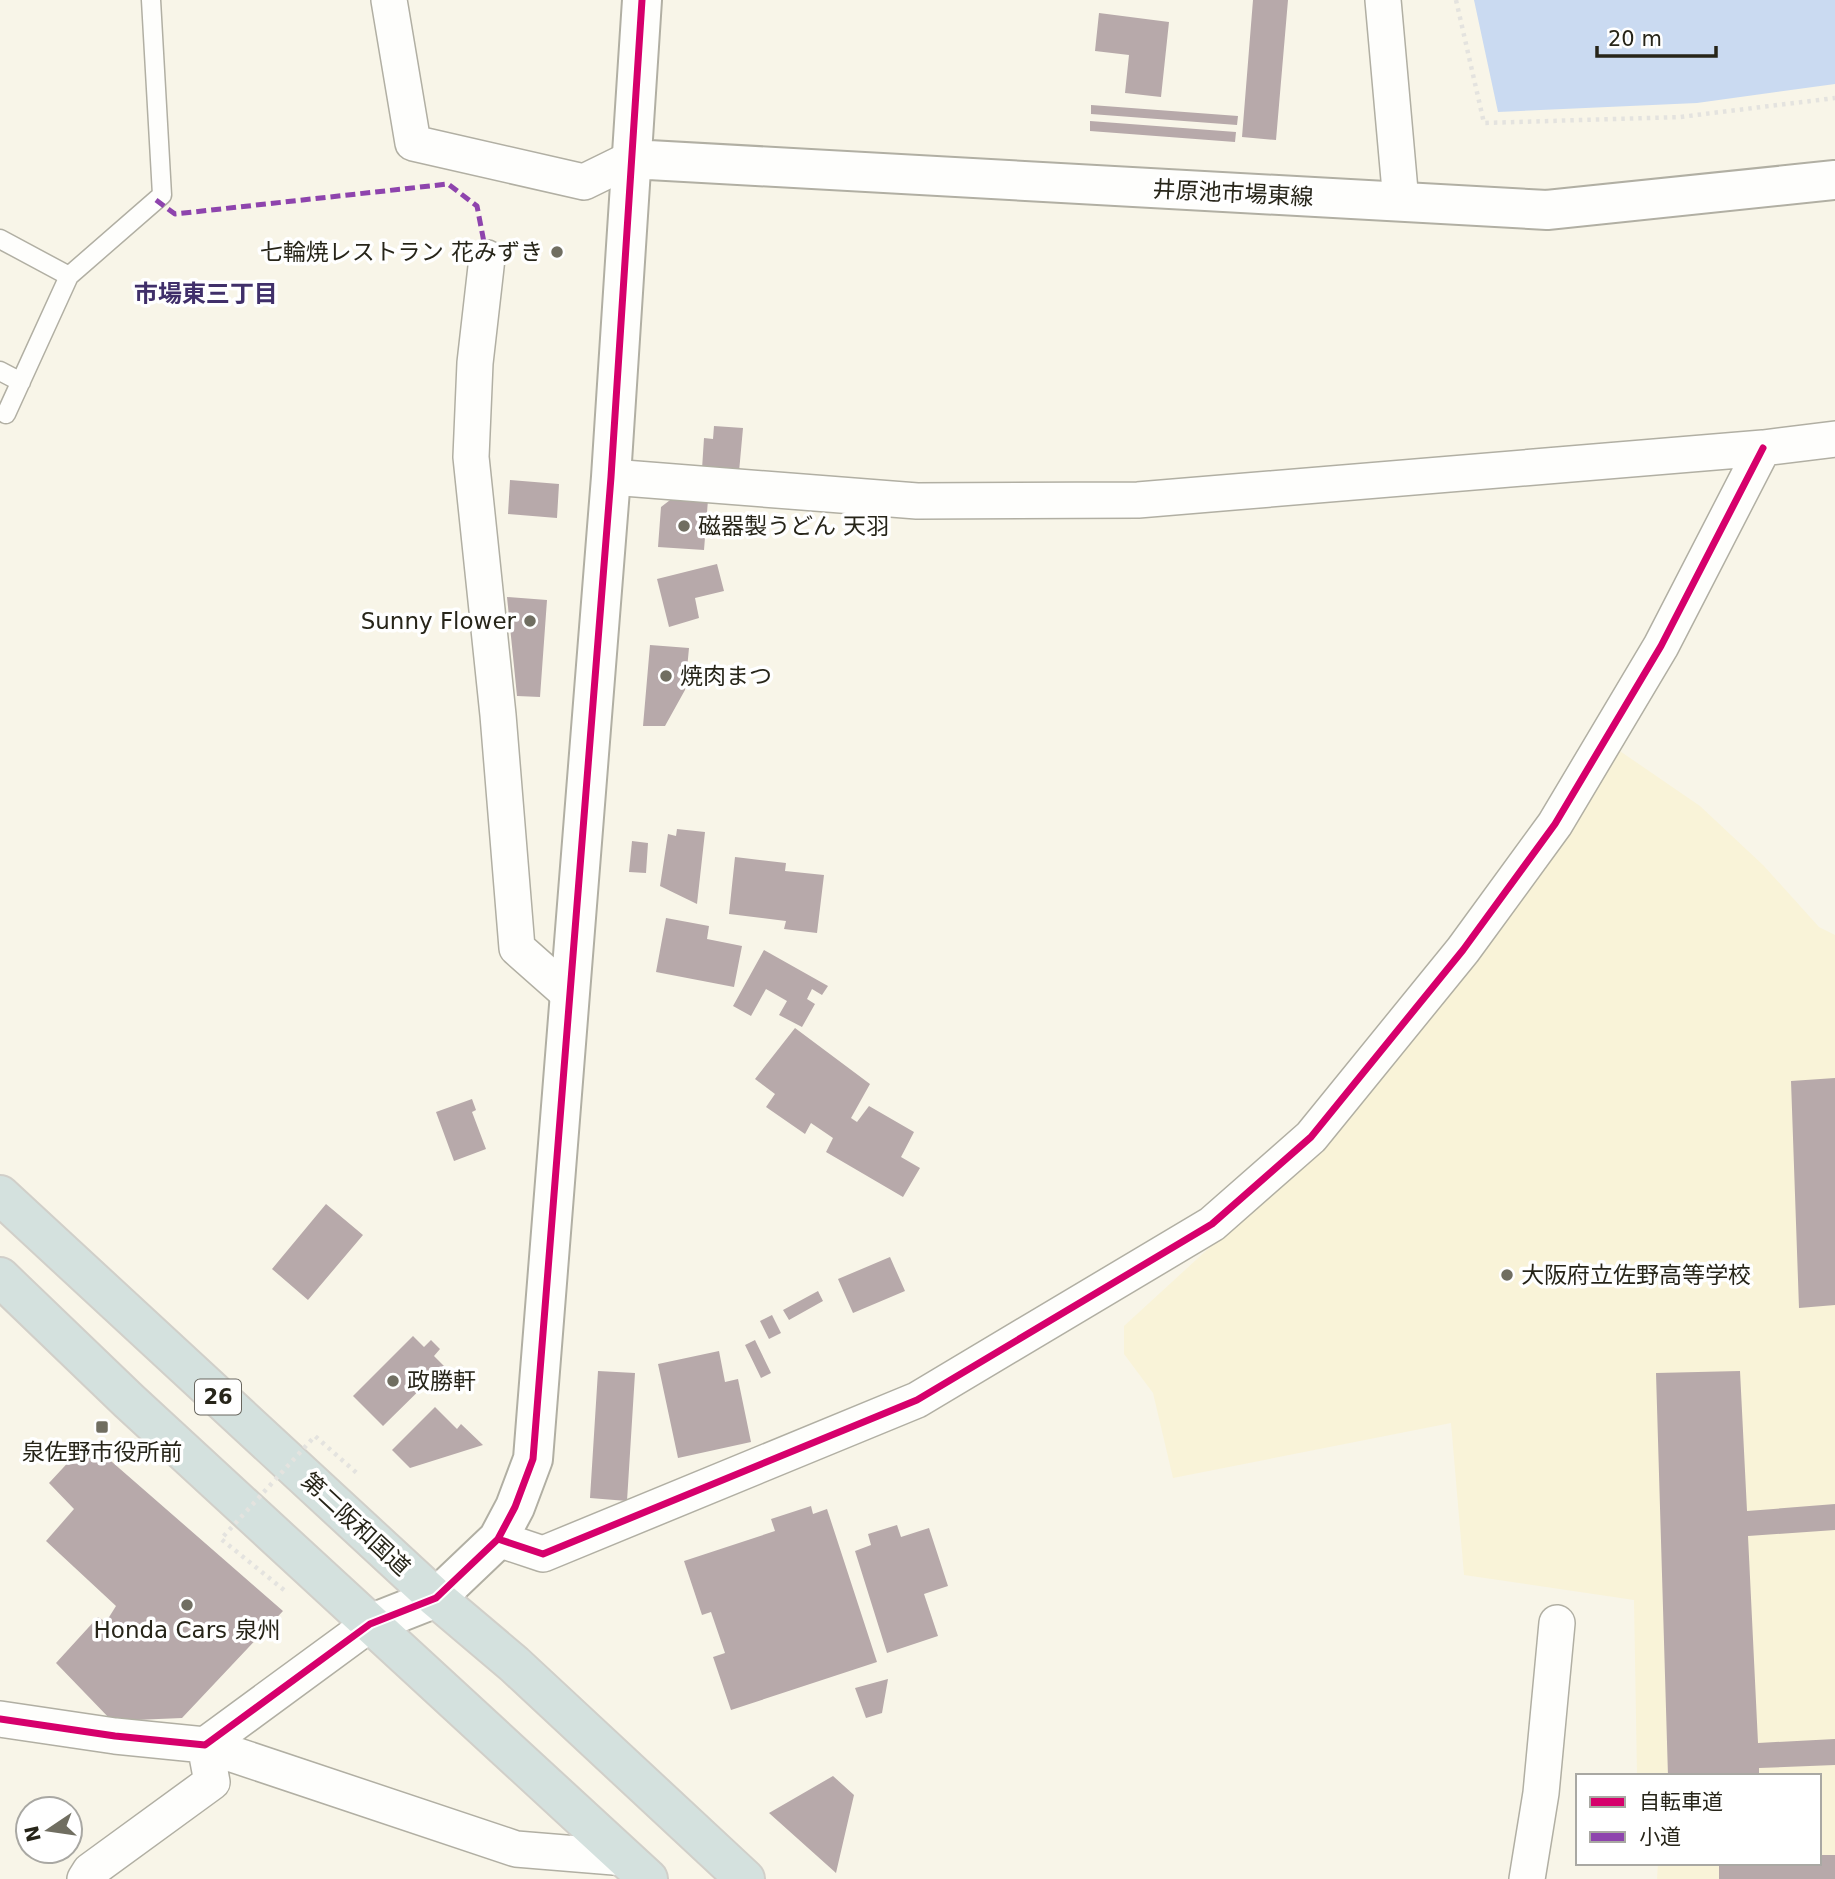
<svg xmlns="http://www.w3.org/2000/svg" width="1835" height="1879" viewBox="0 0 1835 1879" font-family="'DejaVu Sans','Noto Sans JP',sans-serif">
  <style>
    .built { fill: #f9f3d8 }
    .water { fill: #cadaf1 }
    .building { fill: #b7a9aa }
    .lines { fill: none; stroke-linecap: round; stroke-linejoin: round }
    .service-casing { stroke: #b1afa3; stroke-width: 21 }
    .minor-casing { stroke: #b1afa3; stroke-width: 38 }
    .tertiary-casing { stroke: #b1afa3; stroke-width: 42 }
    .trunk-casing { stroke: #d1cfc9; stroke-width: 42 }
    .path { stroke: #e4e3df; stroke-width: 4.5; stroke-dasharray: 3.5 5; stroke-linecap: butt }
    .service { stroke: #fefefc; stroke-width: 18 }
    .minor { stroke: #fefefc; stroke-width: 35 }
    .tertiary { stroke: #fefefc; stroke-width: 38 }
    .trunk { stroke: #d4e1de; stroke-width: 38 }
    .path-bridge { stroke: #e4e3df; stroke-width: 4.5; stroke-dasharray: 3.5 5; stroke-linecap: butt }
    .quiet { stroke: #8e44ad; stroke-width: 5; stroke-dasharray: 10 5; stroke-linecap: butt }
    .cycleway-casing { stroke: #fff; stroke-width: 11 }
    .cycleway { stroke: #d6006c; stroke-width: 7 }
    .poi-dot { fill: #706e61; stroke: #fff; stroke-width: 2.5 }
    .labels { text-anchor: middle; stroke-width: 7; stroke-linejoin: round; paint-order: stroke }
    .shield { fill: #fff; stroke: #68665e; stroke-width: 2 }
    .shield-label { font-size: 21px; font-weight: bold; fill: #272519 }
    .street-label { font-size: 23px; fill: #272519; stroke: #fff }
    .poi-label { font-size: 23px; fill: #272519; stroke: #fff; text-anchor: start }
    .neighbourhood-label { font-size: 24px; font-weight: bold; fill: #402f6a; stroke: #fff }
  </style>
  <rect width="100%" height="100%" fill="#f8f5e8"/>
  <!-- built -->
  <path class="built" d="M 1614,747 L 1700,806 L 1763,865 L 1819,927 L 1835,935 L 1835,1879 L 1657,1879 L 1658,1863 L 1819,1863 L 1819,1776 L 1637,1776 L 1634,1600 L 1464,1575 L 1451,1423 L 1173,1478 L 1153,1393 L 1124,1354 L 1124,1326 L 1318,1148 Z"/>
  <!-- water -->
  <path class="water" d="M 1474,0 L 1835,0 L 1835,84 L 1697,103 L 1498,112 Z"/>
  <!-- building -->
  <path class="building" d="M 1253,0 L 1288,0 L 1276,140 L 1242,137 Z
    M 1099,13 L 1169,22 L 1161,97 L 1125,93 L 1129,55 L 1095,51 Z
    M 1091,105 L 1238,116 L 1237,125 L 1091,114 Z
    M 1090,121 L 1236,132 L 1235,142 L 1090,131 Z
    M 714,426 L 743,428 L 739,472 L 702,469 L 704,438 L 713,439 Z
    M 510,480 L 559,484 L 557,518 L 508,514 Z
    M 674,497 L 708,500 L 704,550 L 658,547 L 661,507 Z
    M 717,564 L 724,591 L 695,598 L 699,618 L 669,627 L 657,579 Z
    M 507,597 L 547,600 L 540,697 L 517,696 Z
    M 650,645 L 689,648 L 685,690 L 665,726 L 643,726 Z
    M 677,829 L 705,832 L 697,904 L 660,886 L 668,834 L 676,836 Z
    M 632,841 L 648,843 L 646,873 L 629,872 Z
    M 735,857 L 786,863 L 785,871 L 824,875 L 817,933 L 784,929 L 786,921 L 729,914 Z
    M 666,918 L 709,926 L 707,939 L 742,946 L 734,987 L 656,972 Z
    M 764,950 L 828,986 L 822,995 L 812,989 L 807,999 L 815,1004 L 802,1027 L 779,1015 L 787,1001 L 766,989 L 751,1016 L 733,1006 Z
    M 795,1028 L 870,1084 L 851,1118 L 857,1122 L 869,1106 L 914,1132 L 901,1157 L 920,1168 L 903,1197 L 826,1152 L 833,1138 L 811,1123 L 805,1134 L 766,1107 L 775,1094 L 755,1079 Z
    M 1835,1078 L 1835,1305 L 1799,1308 L 1791,1081 Z
    M 472,1099 L 476,1110 L 472,1112 L 486,1149 L 454,1161 L 436,1112 Z
    M 326,1204 L 363,1235 L 308,1300 L 272,1269 Z
    M 890,1257 L 905,1291 L 853,1313 L 838,1279 Z
    M 818,1291 L 823,1301 L 789,1320 L 783,1310 Z
    M 772,1315 L 781,1333 L 769,1339 L 760,1321 Z
    M 413,1336 L 424,1347 L 431,1340 L 440,1349 L 434,1356 L 444,1366 L 383,1426 L 353,1396 Z
    M 755,1340 L 771,1373 L 761,1378 L 745,1345 Z
    M 719,1351 L 725,1382 L 738,1379 L 751,1442 L 678,1458 L 658,1364 Z
    M 598,1371 L 635,1373 L 627,1501 L 590,1498 Z
    M 1740,1371 L 1747,1511 L 1835,1504 L 1835,1530 L 1748,1536 L 1758,1743 L 1835,1739 L 1835,1765 L 1759,1768 L 1759,1776 L 1668,1776 L 1656,1373 Z
    M 435,1407 L 457,1429 L 461,1424 L 483,1445 L 410,1468 L 392,1450 Z
    M 88,1441 L 283,1611 L 182,1718 L 112,1721 L 56,1663 L 98,1617 L 106,1622 L 116,1606 L 46,1541 L 74,1509 L 49,1483 Z
    M 811,1506 L 813,1514 L 827,1509 L 877,1662 L 731,1710 L 713,1657 L 725,1653 L 711,1612 L 702,1615 L 684,1561 L 775,1531 L 771,1519 Z
    M 897,1525 L 901,1537 L 929,1528 L 948,1586 L 924,1594 L 938,1636 L 887,1653 L 855,1551 L 871,1545 L 868,1534 Z
    M 888,1679 L 882,1713 L 866,1718 L 855,1688 Z
    M 833,1776 L 854,1795 L 836,1873 L 769,1813 Z
    M 1819,1855 L 1835,1855 L 1835,1879 L 1719,1879 L 1719,1863 L 1819,1863 Z"/>
  <g class="lines">
    <!-- service casing -->
    <g class="service-casing">
      <path id="service" d="M 0,239 L 69,276
        M 0,371 L 21,382
        M 6,414 L 69,276 L 162,195 L 151,0"/>
    </g>
    <!-- minor casing -->
    <g class="minor-casing">
      <path id="minor" d="M 389,0 L 413,143 L 584,182 L 631,159
        M 1383,0 L 1401,202
        M 487,258 L 475,363 L 471,457 L 498,715 L 517,948 L 570,995
        M 611,477 L 917,501 L 1138,500 L 1763,448 L 1835,439
        M 498,1539 L 543,1554 L 917,1400 L 1212,1224 L 1311,1137 L 1463,950 L 1555,824 L 1661,646 L 1763,448
        M 0,1719 L 115,1736 L 205,1745 L 370,1624
        M 85,1879 L 90,1871 L 212,1782 L 205,1745 L 516,1849 L 626,1858
        M 1527,1879 L 1541,1793 L 1557,1623"/>
    </g>
    <!-- tertiary casing -->
    <g class="tertiary-casing">
      <path id="tertiary" d="M 631,159 L 1547,210 L 1835,180
        M 370,1624 L 436,1598 L 498,1539 L 515,1507 L 533,1459 L 611,477 L 642,0"/>
    </g>
    <!-- trunk casing -->
    <g class="trunk-casing">
      <path id="trunk" d="M 0,1195 L 436,1598 L 514,1664 L 745,1879
        M 0,1277 L 129,1401 L 648,1879"/>
    </g>
    <!-- path -->
    <path class="path" d="M 1456,0 L 1484,123 L 1680,117 L 1835,98"/>
    <!-- service -->
    <use href="#service" class="service"/>
    <!-- minor -->
    <use href="#minor" class="minor"/>
    <!-- tertiary -->
    <use href="#tertiary" class="tertiary"/>
    <!-- trunk -->
    <use href="#trunk" class="trunk"/>
    <!-- path-bridge -->
    <path class="path-bridge" d="M 284,1590 L 221,1539 L 315,1436 L 359,1475"/>
    <!-- quiet -->
    <path class="quiet" d="M 156,200 L 175,214 L 448,184 L 477,206 L 487,258"/>
    <!-- cycleway casing -->
    <g class="cycleway-casing">
      <path id="cycleway" d="M 498,1539 L 543,1554 L 917,1400 L 1212,1224 L 1311,1137 L 1463,950 L 1555,824 L 1661,646 L 1763,448
        M 0,1719 L 115,1736 L 205,1745 L 370,1624 L 436,1598 L 498,1539 L 515,1507 L 533,1459 L 611,477 L 642,0"/>
    </g>
    <!-- cycleway -->
    <use href="#cycleway" class="cycleway"/>
  </g>
  <!-- markers -->
  <g class="poi-dot">
    <circle cx="557" cy="252" r="7"/>
    <circle cx="684" cy="526" r="7"/>
    <circle cx="530" cy="621" r="7"/>
    <circle cx="666" cy="676" r="7"/>
    <circle cx="1507" cy="1275" r="7"/>
    <circle cx="393" cy="1381" r="7"/>
    <rect x="95" y="1420" width="14" height="14" rx="3.5"/>
    <circle cx="187" cy="1605" r="7"/>
  </g>
  <g class="labels">
    <!-- shield labels -->
    <rect class="shield" x="195" y="1379.5" width="46" height="35" rx="5"/>
    <g class="shield-label">
      <text x="218" y="1404">26</text>
    </g>
    <!-- street labels -->
    <g class="street-label">
      <text transform="translate(1233 193) rotate(3)" y="8">井原池市場東線</text>
      <text transform="translate(356 1524) rotate(43)" y="8">第二阪和国道</text>
    </g>
    <!-- poi labels -->
    <g class="poi-label">
      <text x="543" y="260" text-anchor="end">七輪焼レストラン 花みずき</text>
      <text x="698" y="534">磁器製うどん 天羽</text>
      <text x="516" y="629" text-anchor="end">Sunny Flower</text>
      <text x="680" y="684">焼肉まつ</text>
      <text x="1521" y="1283">大阪府立佐野高等学校</text>
      <text x="407" y="1389">政勝軒</text>
      <text x="102" y="1460" text-anchor="middle">泉佐野市役所前</text>
      <text x="187" y="1638" text-anchor="middle">Honda Cars 泉州</text>
    </g>
    <!-- neighbourhood labels -->
    <g class="neighbourhood-label">
      <text x="206" y="302">市場東三丁目</text>
    </g>
  </g>
  <!-- legend -->
  <rect x="1576" y="1774" width="245" height="91" fill="#ffffff" stroke="#a9a8a3" stroke-width="2"/>
  <rect x="1590" y="1797" width="35" height="10" fill="#d6006c" stroke="#a9a8a3" stroke-width="2"/>
  <text x="1639" y="1809" font-size="21" fill="#272519">自転車道</text>
  <rect x="1590" y="1832" width="35" height="10" fill="#8e44ad" stroke="#a9a8a3" stroke-width="2"/>
  <text x="1639" y="1844" font-size="21" fill="#272519">小道</text>
  <!-- north arrow -->
  <g transform="translate(49 1830) rotate(257)"><circle r="33" fill="#ffffff" stroke="#a9a8a3" stroke-width="2"/>
  <path d="M0-5L12 26L0 18L-12 26Z" fill="#706e61"/>
  <text y="-10" font-size="19" font-weight="bold" text-anchor="middle" fill="#272519">N</text>
  </g>
  <!-- scale -->
  <path d="M1597 46v10h119v-10" fill="none" stroke="#272519" stroke-width="3.5"/>
  <text x="1608" y="46" font-size="21" fill="#272519" stroke="#ffffff" stroke-width="5" paint-order="stroke">20 m</text>
</svg>
